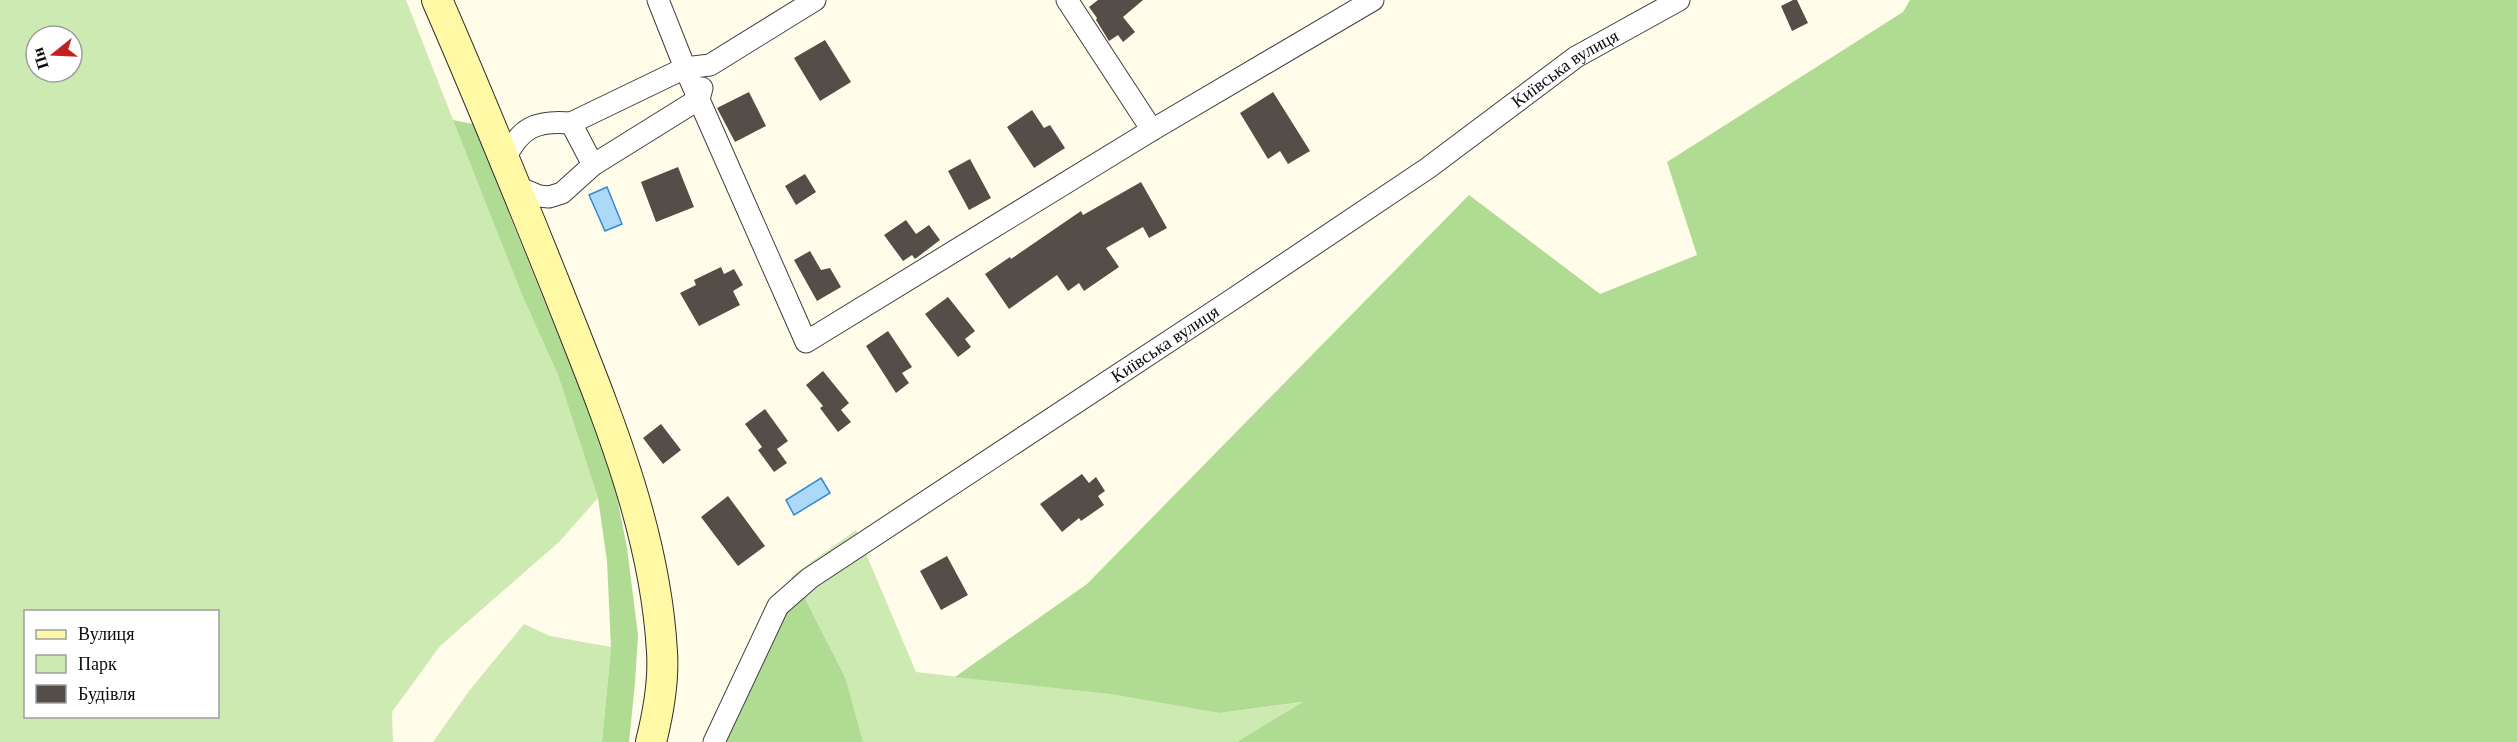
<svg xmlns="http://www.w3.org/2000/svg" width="2517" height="742" viewBox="0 0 2517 742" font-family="Georgia,serif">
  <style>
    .green { fill: #cdeab3; fill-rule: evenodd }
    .forest { fill: #afdb92 }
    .water { fill: #add9f8; stroke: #328ad2; stroke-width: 1.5 }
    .building { fill: #554d48 }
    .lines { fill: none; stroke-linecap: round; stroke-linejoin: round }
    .street-casing { stroke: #3f3f3f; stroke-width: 23 }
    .secondary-casing { stroke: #2e2e2e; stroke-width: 32 }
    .street { stroke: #fff; stroke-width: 21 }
    .secondary { stroke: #fff9a5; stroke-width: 30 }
    .labels { text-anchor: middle; stroke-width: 6; stroke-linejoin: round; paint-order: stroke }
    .street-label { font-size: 18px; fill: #0c0c0c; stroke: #fff }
  </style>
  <rect width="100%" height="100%" fill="#fffcea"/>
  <!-- green -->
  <path class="green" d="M 0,0 L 406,0 L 522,295 L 558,375 L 598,498 L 559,542 L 440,646 L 392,712 L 393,742 L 0,742 ZM 36,36 L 72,36 L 72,72 L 36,72 ZM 26,612 L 218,612 L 218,716 L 26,716 Z
    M 856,530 L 916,672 L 1110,694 L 1219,713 L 1305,702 L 1237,742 L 863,742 L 846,679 L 793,575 Z
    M 524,624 L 550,636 L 611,647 L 602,742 L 433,742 L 469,691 Z"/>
  <!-- forest -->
  <path class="forest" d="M 1910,0 L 2517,0 L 2517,742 L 1237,742 L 1303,702 L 1219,713 L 1110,694 L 955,677 L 1087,584 L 1469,195 L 1600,294 L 1697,255 L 1667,162 L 1903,12 Z
    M 453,120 L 473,124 L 597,432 L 616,492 L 627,548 L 638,635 L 635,683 L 629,742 L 602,742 L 611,647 L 607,561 L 598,498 L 558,375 L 522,295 Z
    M 793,575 L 846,679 L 863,742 L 715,742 Z"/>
  <!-- water -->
  <path class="water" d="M 607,187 L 622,224 L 605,231 L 589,195 Z
    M 821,478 L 830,493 L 794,515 L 786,500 Z"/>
  <!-- building -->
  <path class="building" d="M 1098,0 L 1143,0 L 1123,17 L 1135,32 L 1123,42 L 1118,35 L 1109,41 L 1096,20 L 1097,18 L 1089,7 Z
    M 1793,0 L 1797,0 L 1808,23 L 1792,31 L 1781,6 Z
    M 825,40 L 851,82 L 820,101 L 794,58 Z
    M 749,92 L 766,126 L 735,142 L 717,108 Z
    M 1273,92 L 1310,151 L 1288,164 L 1280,151 L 1268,159 L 1240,113 Z
    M 1032,110 L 1044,128 L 1050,125 L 1065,148 L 1034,168 L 1007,127 Z
    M 970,159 L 991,198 L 969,210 L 948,171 Z
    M 678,167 L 694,207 L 656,222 L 641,182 Z
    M 805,174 L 816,192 L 796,205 L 785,186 Z
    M 1141,182 L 1167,228 L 1149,238 L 1143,227 L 1106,248 L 1119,267 L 1084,291 L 1079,283 L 1068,291 L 1057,275 L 1009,309 L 985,274 L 1010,257 L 1011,259 L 1081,211 L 1083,215 Z
    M 906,220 L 916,234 L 929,225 L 940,240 L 915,259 L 912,255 L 903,261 L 884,235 Z
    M 810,251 L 821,270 L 830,268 L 841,287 L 817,301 L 794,260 Z
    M 721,267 L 724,274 L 734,269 L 743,285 L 733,291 L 740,305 L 699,326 L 680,293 L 696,285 L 694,280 Z
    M 948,297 L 975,331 L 965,339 L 971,347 L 958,357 L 925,314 Z
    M 888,331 L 912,367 L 902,373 L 909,383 L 896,393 L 866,346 Z
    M 823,371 L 849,403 L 841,410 L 851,422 L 838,432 L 820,408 L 823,406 L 806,385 Z
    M 765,409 L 788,441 L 777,449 L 787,463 L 774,472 L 758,450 L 762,447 L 745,424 Z
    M 661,424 L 681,450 L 663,464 L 643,438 Z
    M 1082,474 L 1089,483 L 1096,477 L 1105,491 L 1098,496 L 1104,505 L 1081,521 L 1079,518 L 1062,532 L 1040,504 Z
    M 728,496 L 765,546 L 738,566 L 701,517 Z
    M 947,556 L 968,595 L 941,610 L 920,571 Z"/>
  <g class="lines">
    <!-- street casing -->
    <g class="street-casing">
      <g id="street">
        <path d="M 658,0 L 685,68 L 806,342 L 1152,130 L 1373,0"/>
        <path d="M 1067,0 L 1152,130"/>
        <path d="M 571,123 L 593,165"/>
        <path d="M 505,159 C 520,127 537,120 571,123 L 685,68 L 710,65 L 815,0"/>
        <path d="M 517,187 L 539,196 L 549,197 L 562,193 L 593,165 L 699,99 L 702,88"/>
        <path id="s1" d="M 714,742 L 778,606 L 810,578 L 1230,301 L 1428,168 L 1576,57 L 1679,0"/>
      </g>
    </g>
    <!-- secondary casing -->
    <g class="secondary-casing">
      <path id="secondary" d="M 437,0 C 479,96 518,192 557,289 C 603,406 655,525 662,652 C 664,682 658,714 651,742"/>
    </g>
    <!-- street -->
    <use href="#street" class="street"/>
    <!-- secondary -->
    <use href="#secondary" class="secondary"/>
  </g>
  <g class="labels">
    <!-- street labels -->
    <g class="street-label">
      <text dy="6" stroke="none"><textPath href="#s1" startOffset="1104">Київська вулиця</textPath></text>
      <text dy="6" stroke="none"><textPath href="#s1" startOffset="618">Київська вулиця</textPath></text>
    </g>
  </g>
  <!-- legend -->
  <rect x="24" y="610" width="195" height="108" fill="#ffffff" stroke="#9e9e9e" stroke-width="1.5"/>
  <rect x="36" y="630" width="30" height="9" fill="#fff9a5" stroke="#9e9e9e" stroke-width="1.5"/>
  <text x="78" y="640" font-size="18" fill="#0c0c0c">Вулиця</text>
  <rect x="36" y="655" width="30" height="18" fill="#cdeab3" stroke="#9e9e9e" stroke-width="1.5"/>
  <text x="78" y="670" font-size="18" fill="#0c0c0c">Парк</text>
  <rect x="36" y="685" width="30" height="18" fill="#554d48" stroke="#9e9e9e" stroke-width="1.5"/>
  <text x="78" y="700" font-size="18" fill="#0c0c0c">Будівля</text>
  <!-- north arrow -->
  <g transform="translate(54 54) rotate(252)"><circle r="28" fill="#ffffff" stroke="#9e9e9e" stroke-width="1.5"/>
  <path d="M0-4.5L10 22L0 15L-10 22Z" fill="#c02020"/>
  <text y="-9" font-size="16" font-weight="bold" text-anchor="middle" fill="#0c0c0c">Пн</text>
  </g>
</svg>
